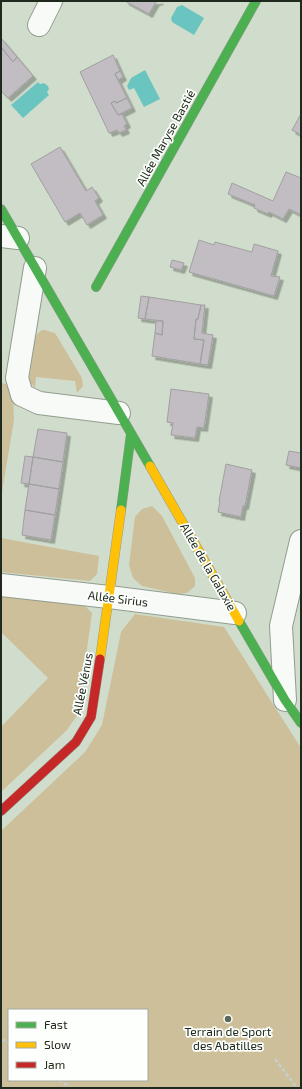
<svg xmlns="http://www.w3.org/2000/svg" width="302" height="1089" viewBox="0 0 302 1089" font-family="'Exo 2',sans-serif">
  <style>
    .green { fill: #cdbf9a; fill-rule: evenodd }
    .water { fill: #6ac5c1 }
    .building { fill: #c1bdc3; stroke: #a0a09f; filter: url(#shadow) }
    .lines { fill: none; stroke-linecap: round; stroke-linejoin: round }
    .street-casing { stroke: #929c8e; stroke-width: 24 }
    .fast-casing { stroke: #929c8e; stroke-width: 10 }
    .slow-casing { stroke: #929c8e; stroke-width: 10 }
    .jam-casing { stroke: #929c8e; stroke-width: 10 }
    .path { stroke: #c9cdc9; stroke-width: 2.5; stroke-dasharray: 4 2; stroke-linecap: butt }
    .street { stroke: #f8faf7; stroke-width: 22 }
    .fast { stroke: #4caf50; stroke-width: 9 }
    .slow { stroke: #ffc107; stroke-width: 9 }
    .jam { stroke: #c62828; stroke-width: 9 }
    .poi-dot { fill: #5e685a; stroke: #fcfffb; stroke-width: 1.5 }
    .labels { text-anchor: middle; stroke-width: 3.5; stroke-linejoin: round; paint-order: stroke }
    .street-label { font-size: 12px; fill: #20291d; stroke: #fcfffb }
    .poi-label { font-size: 12px; fill: #20291d; stroke: #fcfffb }
  </style>
  <defs>
    <filter id="shadow"><feDropShadow dx="3.5" dy="3.5" stdDeviation="0" flood-color="#0004"/></filter>
  </defs>
  <rect width="100%" height="100%" fill="#d1ddcc"/>
  <!-- green -->
  <path class="green" d="M 42,330 L 45,330 L 55,333 L 82,378 L 83,386 L 77,393 L 75,381 L 36,377 L 35,388 L 29,381 L 35,338 L 37,334 Z
    M 1,383 L 6,384 L 13,397 L 14,420 L 2,492 L 1,492 Z
    M 152,506 L 162,516 L 195,578 L 195,586 L 187,593 L 177,594 L 142,586 L 133,578 L 129,565 L 135,517 L 142,509 Z
    M 1,538 L 99,556 L 97,574 L 90,581 L 1,572 Z
    M 1,595 L 83,604 L 92,613 L 78,714 L 67,730 L 1,792 L 1,727 L 48,678 L 1,632 Z
    M 135,614 L 224,627 L 301,748 L 301,1088 L 1,1088 L 1,831 L 85,752 L 102,725 L 121,632 ZM 9,1010 L 147,1010 L 147,1080 L 9,1080 Z"/>
  <!-- water -->
  <path class="water" d="M 182,5 L 204,18 L 194,35 L 172,22 L 171,18 L 177,7 Z
    M 145,70 L 160,99 L 144,107 L 134,88 L 129,90 L 127,86 L 131,78 Z
    M 38,82 L 40,84 L 44,83 L 48,86 L 49,89 L 47,92 L 49,95 L 23,118 L 11,105 Z"/>
  <!-- building -->
  <path class="building" d="M 125,1 L 160,1 L 156,2 L 149,14 Z
    M 1,38 L 17,57 L 13,62 L 1,47 Z
    M 1,47 L 13,62 L 17,57 L 33,76 L 8,98 L 1,91 Z
    M 113,55 L 120,71 L 115,74 L 127,98 L 116,103 L 115,101 L 111,103 L 118,115 L 122,114 L 127,124 L 124,126 L 126,130 L 119,133 L 117,130 L 109,133 L 80,72 Z
    M 120,71 L 123,77 L 118,80 L 115,74 Z
    M 127,98 L 132,108 L 118,115 L 111,103 L 115,101 L 116,103 Z
    M 301,114 L 301,135 L 292,130 Z
    M 60,147 L 86,191 L 92,187 L 99,198 L 95,201 L 103,215 L 87,225 L 80,213 L 65,222 L 31,164 Z
    M 286,172 L 301,178 L 301,215 L 289,209 L 283,219 L 269,212 L 268,214 L 254,208 L 255,205 L 228,194 L 232,183 L 273,201 Z
    M 199,240 L 214,245 L 215,242 L 252,252 L 254,244 L 278,251 L 271,276 L 280,277 L 274,296 L 189,272 Z
    M 172,260 L 184,263 L 181,270 L 170,267 Z
    M 141,296 L 149,297 L 145,319 L 138,318 Z
    M 149,297 L 201,305 L 198,319 L 196,319 L 194,339 L 204,340 L 200,364 L 152,356 L 155,333 L 162,335 L 163,321 L 145,319 Z
    M 201,305 L 205,305 L 202,333 L 213,335 L 208,365 L 200,364 L 204,340 L 194,339 L 196,319 L 198,319 Z
    M 156,321 L 163,321 L 162,335 L 155,333 Z
    M 171,389 L 209,394 L 204,428 L 197,427 L 195,438 L 171,435 L 173,423 L 167,422 Z
    M 38,429 L 67,433 L 63,462 L 33,457 Z
    M 289,451 L 301,453 L 301,468 L 286,465 Z
    M 25,456 L 33,457 L 29,484 L 21,483 Z
    M 33,457 L 63,462 L 59,489 L 29,484 Z
    M 226,464 L 252,470 L 245,506 L 243,506 L 241,517 L 218,512 L 220,501 L 219,501 Z
    M 29,484 L 59,489 L 55,515 L 25,510 Z
    M 25,510 L 55,515 L 51,540 L 22,535 Z"/>
  <g class="lines">
    <!-- street casing -->
    <g class="street-casing">
      <path id="street" d="M 39,25 L 51,1
        M 1,236 L 18,238
        M 35,268 L 17,378 L 22,395 L 39,403 L 119,413
        M 1,585 L 109,597 L 235,613
        M 285,700 L 281,626 L 301,541"/>
    </g>
    <!-- fast casing -->
    <g class="fast-casing">
      <path id="fast" d="M 1,209 L 150,466
        M 96,287 L 256,1
        M 121,510 L 131,434
        M 239,621 L 285,700 L 301,723"/>
    </g>
    <!-- slow casing -->
    <g class="slow-casing">
      <path id="slow" d="M 150,466 L 239,621
        M 100,659 L 121,510"/>
    </g>
    <!-- jam casing -->
    <g class="jam-casing">
      <path id="jam" d="M 1,811 L 76,742 L 91,717 L 100,659"/>
    </g>
    <!-- path -->
    <path class="path" d="M 1,1040 L 9,1042
      M 275,1059 L 297,1088
      M 59,1080 L 71,1088"/>
    <!-- street -->
    <use href="#street" class="street"/>
    <!-- fast -->
    <use href="#fast" class="fast"/>
    <!-- slow -->
    <use href="#slow" class="slow"/>
    <!-- jam -->
    <use href="#jam" class="jam"/>
  </g>
  <!-- markers -->
  <circle class="poi-dot" cx="228" cy="1019" r="4"/>
  <g class="labels">
    <!-- street labels -->
    <g class="street-label">
      <text transform="translate(166 138) rotate(-61)" y="4">Allée Maryse Bastié</text>
      <text transform="translate(208 567) rotate(60)" y="4">Allée de la Galaxie</text>
      <text transform="translate(118 599) rotate(7)" y="4">Allée Sirius</text>
      <text transform="translate(83 684) rotate(-79)" y="4">Allée Vénus</text>
    </g>
    <!-- poi labels -->
    <g class="poi-label">
      <text x="228" y="1036">Terrain de Sport<tspan x="228" dy="14">des Abatilles</tspan></text>
    </g>
  </g>
  <!-- border -->
  <rect width="302" height="1089" fill="none" stroke="#20291d" stroke-width="4"/>
  <!-- legend -->
  <rect x="8" y="1009" width="140" height="72" fill="#fcfffb" stroke="#a4a9a2"/>
  <rect x="16" y="1022" width="20" height="6" fill="#4caf50" stroke="#a4a9a2"/>
  <text x="44" y="1029" font-size="12" fill="#20291d">Fast</text>
  <rect x="16" y="1042" width="20" height="6" fill="#ffc107" stroke="#a4a9a2"/>
  <text x="44" y="1049" font-size="12" fill="#20291d">Slow</text>
  <rect x="16" y="1062" width="20" height="6" fill="#c62828" stroke="#a4a9a2"/>
  <text x="44" y="1069" font-size="12" fill="#20291d">Jam</text>
</svg>
